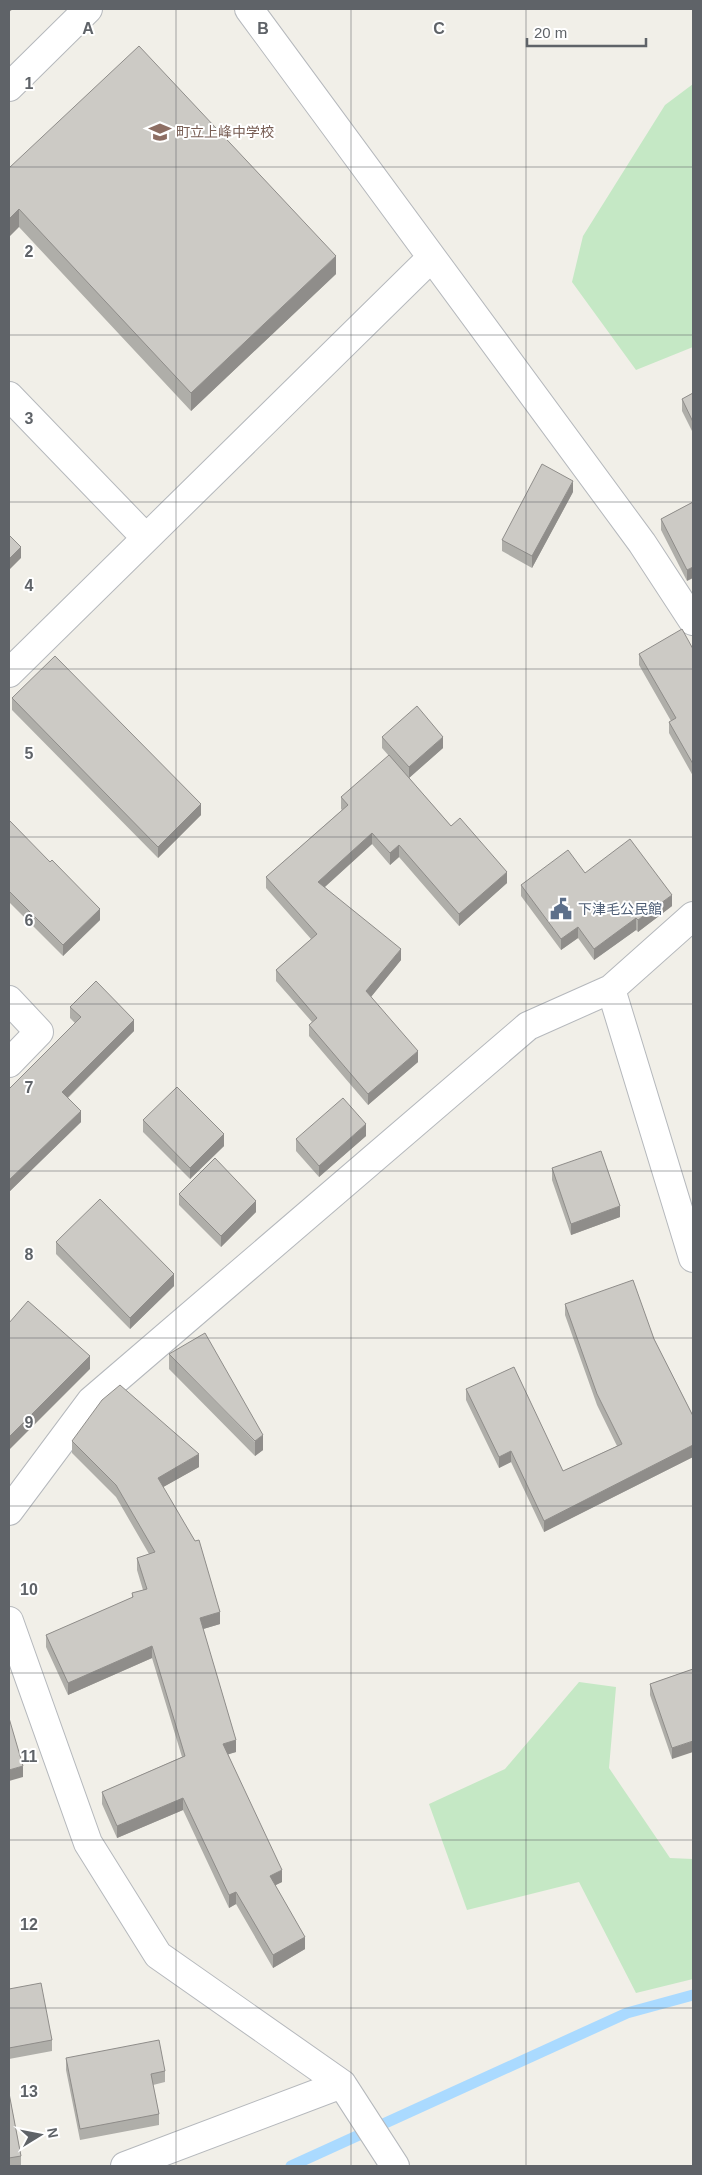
<svg xmlns="http://www.w3.org/2000/svg" width="702" height="2175" viewBox="0 0 702 2175" font-family="Arial,'Noto Sans JP',sans-serif">
  <style>
    .green { fill: #c5e8c5 }
    .lines { fill: none; stroke-linecap: round; stroke-linejoin: round }
    .stream { stroke: #aadaff; stroke-width: 11 }
    .street-casing { stroke: #b5b8bc; stroke-width: 30 }
    .street { stroke: #fff; stroke-width: 28 }
    .wall { fill: #afaea9 }
    .shaded-wall { fill: #8f8d8a }
    .building { fill: #cccac5; stroke: #8f8d8a }
    .grid { fill: none; stroke: #5f6368; stroke-width: 1; stroke-opacity: 0.55 }
    .labels { text-anchor: middle; stroke-width: 4; stroke-linejoin: round; paint-order: stroke }
    .education-label { font-size: 14px; fill: #785e54; stroke: #fff; text-anchor: start }
    .service-label { font-size: 14px; fill: #4e5e75; stroke: #fff; text-anchor: start }
    .grid-label { font-size: 16px; text-anchor: middle; font-weight: bold; fill: #5f6368; stroke: #fff; stroke-width: 4; stroke-linejoin: round; paint-order: stroke }
  </style>
  <rect width="100%" height="100%" fill="#f1efe8"/>
  <!-- green -->
  <path class="green" d="M 693,84 L 693,347 L 636,370 L 572,282 L 583,236 L 665,105 Z
    M 579,1682 L 616,1687 L 609,1768 L 670,1858 L 693,1859 L 693,1979 L 636,1993 L 579,1882 L 467,1910 L 429,1804 L 505,1769 Z"/>
  <g class="lines">
    <!-- stream -->
    <path class="stream" d="M 291,2166 L 627,2013 L 693,1995"/>
    <!-- street casing -->
    <g class="street-casing">
      <path id="street" d="M 249,9 L 642,543 L 693,621
        M 9,87 L 88,9
        M 9,396 L 146,538
        M 9,673 L 431,258
        M 611,989 L 693,1258
        M 9,1000 L 39,1032 L 9,1063
        M 9,1511 L 91,1401 L 528,1026 L 611,989 L 693,916
        M 9,1621 L 88,1843 L 158,1955 L 342,2084 L 395,2166
        M 125,2166 L 342,2084"/>
    </g>
    <!-- street -->
    <use href="#street" class="street"/>
  </g>
  <!-- wall -->
  <path class="wall" d="M 9,168 L 336,274 L 191,411 L 19,227 Z
    M 693,393 L 693,433 L 682,411 L 682,399 Z
    M 573,492 L 532,568 L 502,551 L 502,540 Z
    M 693,502 L 687,581 L 661,530 L 661,519 Z
    M 693,649 L 693,776 L 669,733 L 669,722 L 671,721 L 639,665 L 639,654 Z
    M 12,698 L 201,815 L 158,858 L 12,710 Z
    M 382,737 L 443,748 L 409,778 L 451,826 L 507,883 L 459,926 L 399,857 L 390,865 L 372,844 L 325,887 L 401,960 L 371,997 L 418,1062 L 368,1105 L 309,1036 L 309,1025 L 312,1022 L 276,981 L 276,970 L 311,939 L 266,888 L 266,877 L 342,810 L 341,809 L 341,797 L 389,756 L 382,748 Z
    M 9,820 L 100,920 L 63,956 L 9,902 Z
    M 585,873 L 672,906 L 638,932 L 636,930 L 594,960 L 578,938 L 561,950 L 521,896 L 521,885 Z
    M 70,1007 L 134,1031 L 68,1098 L 81,1122 L 9,1192 L 75,1023 L 70,1018 Z
    M 143,1120 L 224,1146 L 190,1179 L 143,1132 Z
    M 366,1136 L 319,1177 L 296,1151 L 296,1139 Z
    M 552,1168 L 620,1217 L 571,1235 L 552,1180 Z
    M 179,1194 L 256,1212 L 221,1247 L 179,1205 Z
    M 56,1242 L 174,1286 L 130,1329 L 56,1254 Z
    M 565,1304 L 654,1339 L 693,1416 L 693,1457 L 544,1532 L 511,1462 L 499,1468 L 466,1400 L 466,1389 L 563,1471 L 617,1446 L 597,1405 L 565,1315 Z
    M 169,1354 L 263,1450 L 255,1456 L 169,1369 Z
    M 72,1441 L 199,1467 L 163,1487 L 220,1624 L 203,1629 L 236,1752 L 228,1754 L 282,1882 L 275,1885 L 305,1949 L 273,1968 L 236,1904 L 229,1908 L 183,1810 L 117,1838 L 102,1804 L 102,1792 L 182,1757 L 152,1658 L 68,1695 L 46,1647 L 46,1635 L 132,1598 L 132,1593 L 143,1590 L 137,1570 L 137,1558 L 149,1554 L 116,1497 L 72,1453 Z
    M 693,1669 L 672,1759 L 650,1695 L 650,1684 Z
    M 9,1989 L 52,2040 L 52,2051 L 9,2059 Z
    M 66,2058 L 165,2071 L 165,2082 L 153,2085 L 159,2114 L 159,2125 L 80,2140 L 66,2070 Z
    M 9,2093 L 21,2156 L 21,2166 L 9,2166 Z"/>
  <!-- shaded-wall -->
  <path class="shaded-wall" d="M 9,9 L 13,9 L 9,12 Z
    M 19,209 L 19,227 L 9,237 L 9,219 Z
    M 336,256 L 336,274 L 191,411 L 191,393 Z
    M 573,481 L 573,492 L 532,568 L 532,556 Z
    M 21,547 L 21,558 L 9,570 L 9,559 Z
    M 693,567 L 693,578 L 687,581 L 687,570 Z
    M 443,737 L 443,748 L 409,778 L 409,767 Z
    M 201,804 L 201,815 L 158,858 L 158,847 Z
    M 372,833 L 372,844 L 318,893 L 318,882 Z
    M 399,845 L 399,857 L 390,865 L 390,853 Z
    M 507,872 L 507,883 L 459,926 L 459,914 Z
    M 672,895 L 672,906 L 638,932 L 638,920 Z
    M 100,909 L 100,920 L 63,956 L 63,945 Z
    M 636,918 L 636,930 L 594,960 L 594,949 Z
    M 578,927 L 578,938 L 561,950 L 561,939 Z
    M 401,949 L 401,960 L 366,1003 L 366,991 Z
    M 134,1020 L 134,1031 L 62,1103 L 62,1092 Z
    M 418,1051 L 418,1062 L 368,1105 L 368,1094 Z
    M 81,1111 L 81,1122 L 9,1192 L 9,1180 Z
    M 366,1124 L 366,1136 L 319,1177 L 319,1166 Z
    M 224,1134 L 224,1146 L 190,1179 L 190,1168 Z
    M 256,1201 L 256,1212 L 221,1247 L 221,1236 Z
    M 620,1206 L 620,1217 L 571,1235 L 571,1224 Z
    M 174,1274 L 174,1286 L 130,1329 L 130,1318 Z
    M 90,1356 L 90,1369 L 9,1450 L 9,1437 Z
    M 263,1435 L 263,1450 L 255,1456 L 255,1441 Z
    M 693,1445 L 693,1457 L 544,1532 L 544,1521 Z
    M 511,1451 L 511,1462 L 499,1468 L 499,1457 Z
    M 199,1454 L 199,1467 L 158,1490 L 158,1478 Z
    M 220,1612 L 220,1624 L 200,1630 L 200,1618 Z
    M 152,1646 L 152,1658 L 68,1695 L 68,1683 Z
    M 236,1740 L 236,1752 L 223,1756 L 223,1744 Z
    M 693,1741 L 693,1752 L 672,1759 L 672,1748 Z
    M 23,1766 L 23,1777 L 9,1781 L 9,1770 Z
    M 183,1798 L 183,1810 L 117,1838 L 117,1826 Z
    M 282,1870 L 282,1882 L 270,1888 L 270,1876 Z
    M 236,1892 L 236,1904 L 229,1908 L 229,1895 Z
    M 305,1937 L 305,1949 L 273,1968 L 273,1955 Z"/>
  <!-- building -->
  <path class="building" d="M 139,46 L 336,256 L 191,393 L 19,209 L 9,219 L 9,168 Z
    M 693,393 L 693,422 L 682,399 Z
    M 542,464 L 573,481 L 532,556 L 502,540 Z
    M 693,502 L 693,567 L 687,570 L 661,519 Z
    M 9,535 L 21,547 L 9,559 Z
    M 682,629 L 693,649 L 693,764 L 669,722 L 676,718 L 639,654 Z
    M 55,656 L 201,804 L 158,847 L 12,698 Z
    M 417,706 L 443,737 L 409,767 L 382,737 Z
    M 389,755 L 451,826 L 460,818 L 507,872 L 459,914 L 399,845 L 390,853 L 372,833 L 318,882 L 401,949 L 366,991 L 418,1051 L 368,1094 L 309,1025 L 317,1018 L 276,970 L 317,934 L 266,877 L 348,805 L 341,797 Z
    M 9,820 L 50,862 L 52,860 L 100,909 L 63,945 L 9,891 Z
    M 630,839 L 672,895 L 638,920 L 636,918 L 594,949 L 578,927 L 561,939 L 521,885 L 568,850 L 585,873 Z
    M 96,981 L 134,1020 L 62,1092 L 81,1111 L 9,1180 L 9,1089 L 81,1017 L 70,1007 Z
    M 177,1087 L 224,1134 L 190,1168 L 143,1120 Z
    M 343,1098 L 366,1124 L 319,1166 L 296,1139 Z
    M 601,1151 L 620,1206 L 571,1224 L 552,1168 Z
    M 215,1158 L 256,1201 L 221,1236 L 179,1194 Z
    M 100,1199 L 174,1274 L 130,1318 L 56,1242 Z
    M 633,1280 L 654,1339 L 693,1416 L 693,1445 L 544,1521 L 511,1451 L 499,1457 L 466,1389 L 514,1367 L 563,1471 L 622,1444 L 597,1394 L 565,1304 Z
    M 28,1301 L 90,1356 L 9,1437 L 9,1323 Z
    M 205,1333 L 263,1435 L 255,1441 L 169,1354 Z
    M 120,1385 L 199,1454 L 158,1478 L 195,1541 L 199,1540 L 220,1612 L 200,1618 L 236,1740 L 223,1744 L 282,1870 L 270,1876 L 305,1937 L 273,1955 L 236,1892 L 229,1895 L 183,1798 L 117,1826 L 102,1792 L 185,1756 L 152,1646 L 68,1683 L 46,1635 L 133,1597 L 132,1593 L 147,1589 L 137,1558 L 155,1552 L 116,1485 L 72,1441 L 102,1400 Z
    M 693,1669 L 693,1741 L 672,1748 L 650,1684 Z
    M 9,1718 L 23,1766 L 9,1770 Z
    M 41,1983 L 52,2040 L 9,2048 L 9,1989 Z
    M 159,2040 L 165,2071 L 151,2074 L 159,2114 L 80,2129 L 66,2058 Z
    M 9,2093 L 21,2156 L 9,2158 Z"/>
  <!-- grid -->
  <path class="grid" d="M 176,9 L 176,2166M 351,9 L 351,2166M 526,9 L 526,2166M 9,167 L 693,167M 9,335 L 693,335M 9,502 L 693,502M 9,669 L 693,669M 9,837 L 693,837M 9,1004 L 693,1004M 9,1171 L 693,1171M 9,1338 L 693,1338M 9,1506 L 693,1506M 9,1673 L 693,1673M 9,1840 L 693,1840M 9,2008 L 693,2008"/>
  <!-- icons -->
  <defs>
    <g id="school-bare" transform="scale(1.725)"><path d="M0-5L7-2L0 1L-7-2ZM-4 1L0 2.5L4 1V4Q0 6-4 4Z" fill="#8d6e63" stroke="#fff" stroke-width="2.5" paint-order="stroke"/></g>
    <g id="civic-bare" transform="scale(1.725)"><path d="M-.6-6.5H3V-4.5H.6V-3L4-1V1h2V6H-6V1h2V-1L-.6-3ZM-1.2 2.5V6h2.4V2.5Z" fill="#5c6f8a" stroke="#fff" stroke-width="2.5" paint-order="stroke"/></g>
  </defs>
  <g fill-rule="evenodd">
    <use href="#school-bare" x="160" y="132"/>
    <use href="#civic-bare" x="561" y="909"/>
  </g>
  <g class="labels">
    <!-- education labels -->
    <g class="education-label">
      <text x="176" y="137">町立上峰中学校</text>
    </g>
    <!-- service labels -->
    <g class="service-label">
      <text x="578" y="914">下津毛公民館</text>
    </g>
  </g>
  <g class="grid-label">
    <text x="88" y="34">A</text>
    <text x="263" y="34">B</text>
    <text x="439" y="34">C</text>
    <text x="29" y="89">1</text>
    <text x="29" y="257">2</text>
    <text x="29" y="424">3</text>
    <text x="29" y="591">4</text>
    <text x="29" y="759">5</text>
    <text x="29" y="926">6</text>
    <text x="29" y="1093">7</text>
    <text x="29" y="1260">8</text>
    <text x="29" y="1428">9</text>
    <text x="29" y="1595">10</text>
    <text x="29" y="1762">11</text>
    <text x="29" y="1930">12</text>
    <text x="29" y="2097">13</text>
  </g>
  <!-- border -->
  <rect width="702" height="2175" fill="none" stroke="#5f6368" stroke-width="20"/>
  <!-- north arrow -->
  <g transform="translate(40 2135) rotate(80)" stroke="#ffffff" stroke-width="4" paint-order="stroke">
  <path d="M0-4L9 19L0 12L-9 19Z" fill="#5f6368"/>
  <text y="-8" font-size="14" font-weight="bold" text-anchor="middle" fill="#5f6368">N</text>
  </g>
  <!-- scale -->
  <path d="M527 38v8h119v-8" fill="none" stroke="#5f6368" stroke-width="2.5"/>
  <text x="534" y="38" font-size="15" fill="#5f6368" stroke="#ffffff" stroke-width="4" paint-order="stroke">20 m</text>
</svg>
